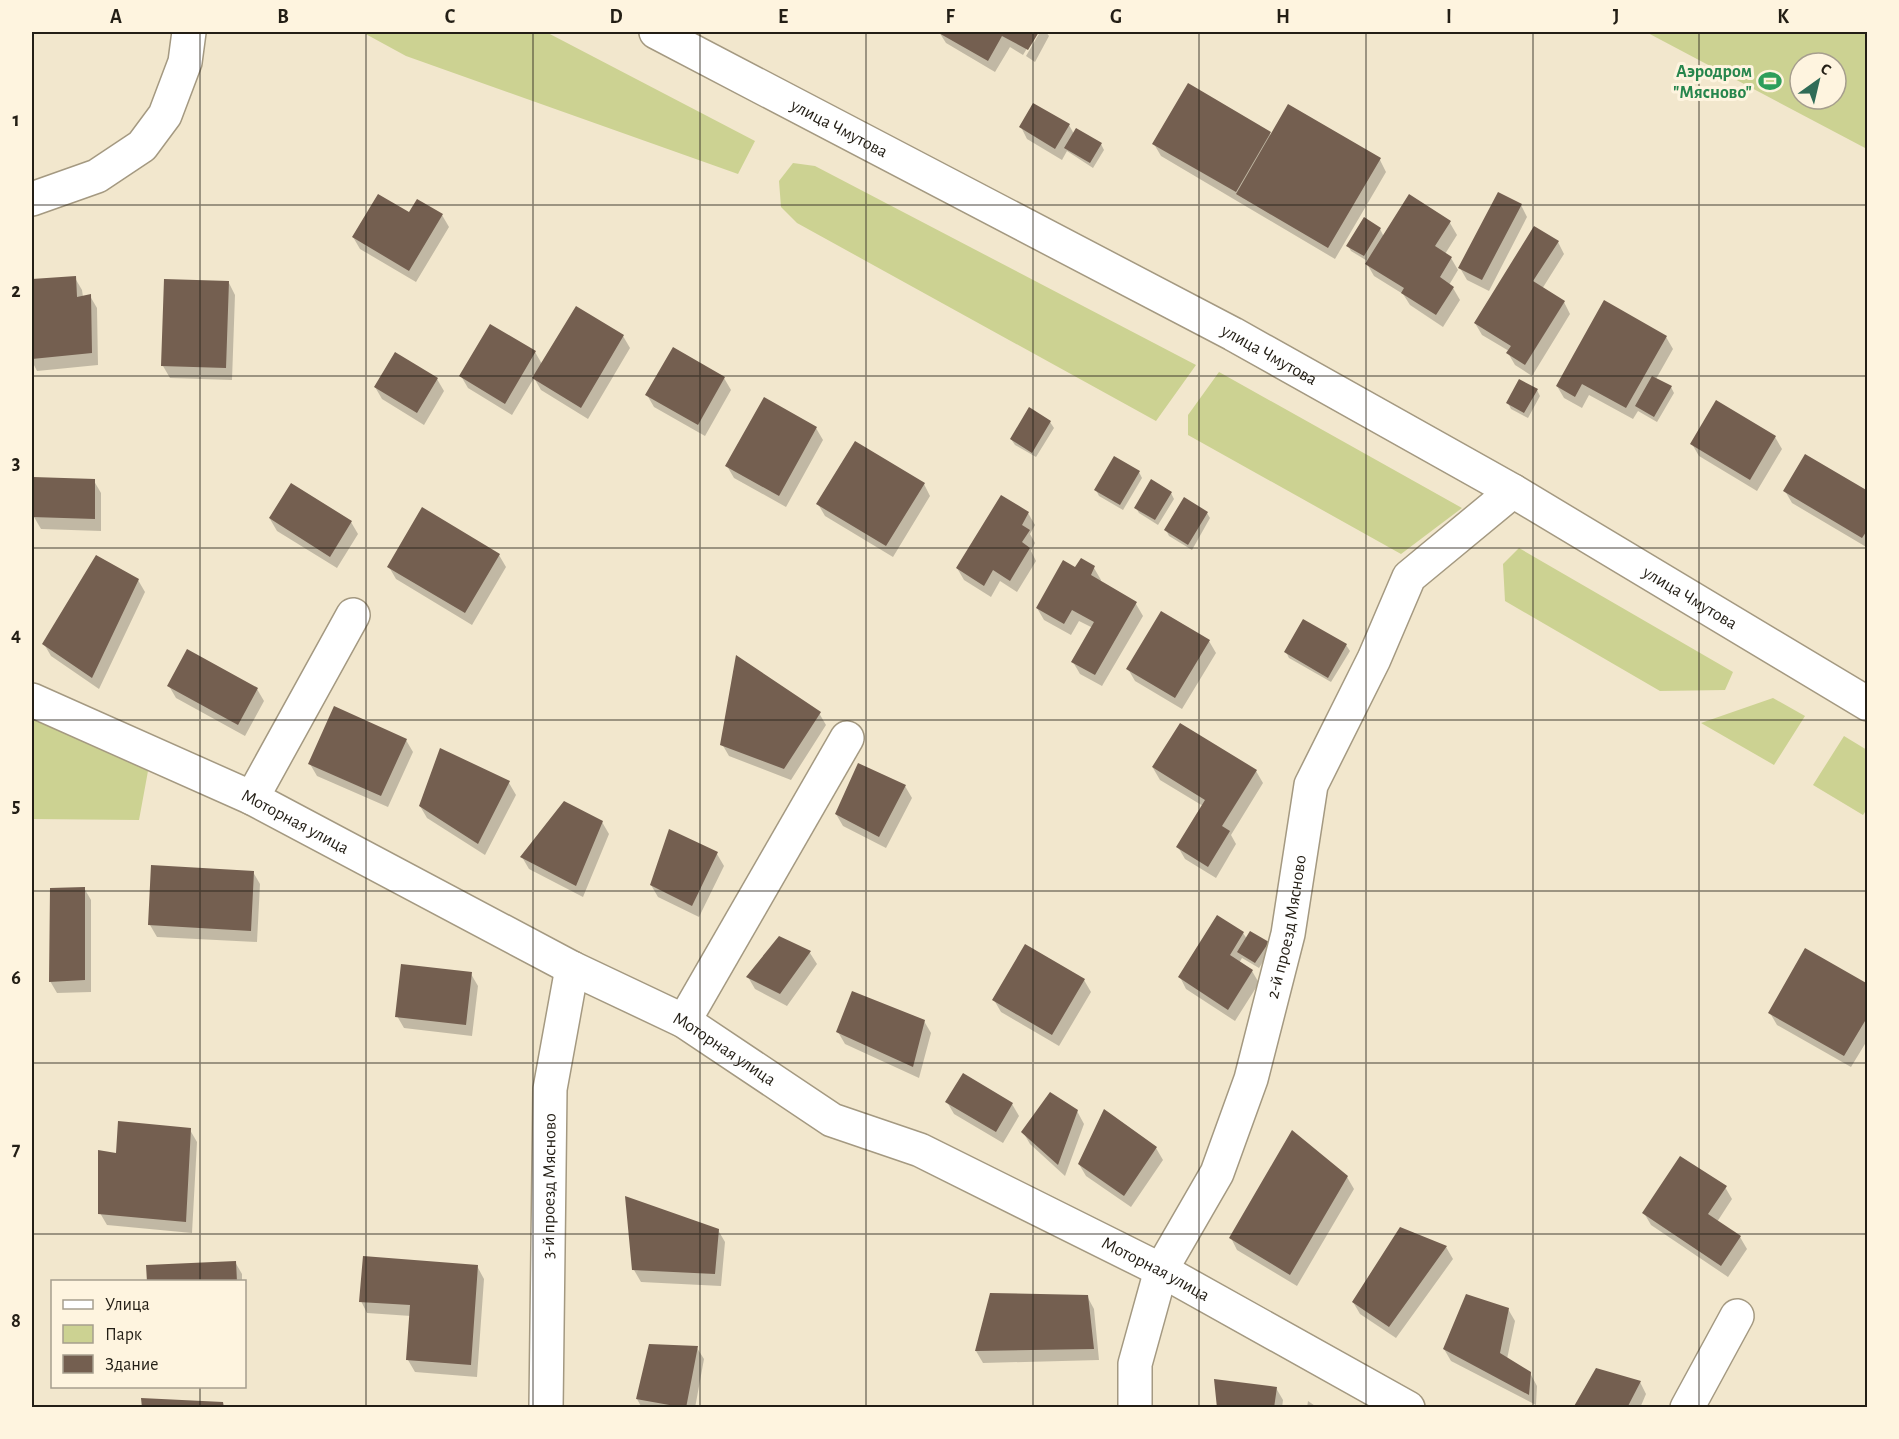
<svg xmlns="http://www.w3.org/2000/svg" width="1899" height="1439" viewBox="0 0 1899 1439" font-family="'Alegreya Sans',sans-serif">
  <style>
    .green { fill: #ccd292; fill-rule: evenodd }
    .shadow { fill: #0003 }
    .building { fill: #745f50 }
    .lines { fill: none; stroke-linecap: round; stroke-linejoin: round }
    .minor-casing { stroke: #a49981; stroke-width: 36 }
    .major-casing { stroke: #a49981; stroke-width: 36 }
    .minor { stroke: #fff; stroke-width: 33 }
    .major { stroke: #fff; stroke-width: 33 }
    .grid { fill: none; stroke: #231e15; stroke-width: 1.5; stroke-opacity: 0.55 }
    .labels { text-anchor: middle; stroke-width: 6; stroke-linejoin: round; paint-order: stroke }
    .leisure-label { font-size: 18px; font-weight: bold; fill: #27864d; stroke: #fef4df; text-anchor: end }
    .street-label { font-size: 18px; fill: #231e15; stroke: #fef4df }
    .neatline { fill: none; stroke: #231e15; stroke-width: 2 }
    .grid-label { font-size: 20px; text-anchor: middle; font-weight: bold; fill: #231e15 }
  </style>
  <rect width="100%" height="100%" fill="#f2e7cd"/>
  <!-- green -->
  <path class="green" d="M 362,32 L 546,32 L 755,141 L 738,174 L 406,56 Z
    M 1646,32 L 1867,32 L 1867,149 ZM 1800,63 L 1836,63 L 1836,99 L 1800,99 Z
    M 793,163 L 815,166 L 1196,365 L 1156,421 L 797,223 L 781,207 L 779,181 Z
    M 1219,372 L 1462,508 L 1401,554 L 1188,435 L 1188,415 Z
    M 1519,548 L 1733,672 L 1725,690 L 1660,691 L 1505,601 L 1503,564 Z
    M 1773,698 L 1805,716 L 1774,765 L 1701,723 Z
    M 32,713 L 39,713 L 148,771 L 139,820 L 32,819 Z
    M 1844,736 L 1867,750 L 1867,809 L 1863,815 L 1813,785 Z"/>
  <!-- shadow -->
  <path class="shadow" d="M 939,32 L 1037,32 L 1023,55 L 1010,47 L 995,72 L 946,43 Z
    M 1040,32 L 1046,32 L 1049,36 L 1035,62 L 1026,56 Z
    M 1069,125 L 1074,134 L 1101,144 L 1104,150 L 1093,168 L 1067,151 L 1062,160 L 1027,139 L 1021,127 Z
    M 1269,133 L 1271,136 L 1380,160 L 1386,172 L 1335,259 L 1161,156 L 1154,144 Z
    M 1409,197 L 1450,223 L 1457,235 L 1445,254 L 1451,258 L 1458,270 L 1449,285 L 1453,288 L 1460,300 L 1443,327 L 1410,305 L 1403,294 L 1374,276 L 1367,264 L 1369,262 L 1351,251 L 1348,246 L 1380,229 L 1384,237 Z
    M 1521,205 L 1527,217 L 1489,291 L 1467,280 L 1460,268 Z
    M 442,215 L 449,227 L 416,282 L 360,249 L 353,237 Z
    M 1558,242 L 1564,254 L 1542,289 L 1564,302 L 1570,314 L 1532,376 L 1515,365 L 1508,353 L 1509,351 L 1482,335 L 1475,323 Z
    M 75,278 L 82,290 L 83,297 L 90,296 L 97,308 L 98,365 L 37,371 L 32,361 L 32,280 Z
    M 229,283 L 235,295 L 232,380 L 170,378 L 163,366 Z
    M 576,308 L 623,336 L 630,348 L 588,419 L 541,390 L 534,378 L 512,415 L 468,388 L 461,376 L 535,352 L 542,364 Z
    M 1666,337 L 1673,349 L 1656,379 L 1671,387 L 1674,393 L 1657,422 L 1638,411 L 1633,419 L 1589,395 L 1582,408 L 1564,398 L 1557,386 Z
    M 724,378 L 731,390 L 705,436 L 654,407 L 647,395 Z
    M 437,379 L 444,391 L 424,425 L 382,399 L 375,387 Z
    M 1537,390 L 1540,396 L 1528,418 L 1511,409 L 1508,403 Z
    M 1029,409 L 1050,422 L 1054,428 L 1036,457 L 1015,445 L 1011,439 Z
    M 816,428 L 823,440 L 786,507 L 734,478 L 727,466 Z
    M 1775,437 L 1782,449 L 1757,491 L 1699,456 L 1692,444 Z
    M 1139,472 L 1142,478 L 1123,510 L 1099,496 L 1096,490 Z
    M 94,481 L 101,493 L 101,531 L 41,529 L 34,517 Z
    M 924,484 L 930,496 L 893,557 L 825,516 L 818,504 Z
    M 1785,491 L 1868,493 L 1868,548 L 1792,503 Z
    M 1171,493 L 1174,499 L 1158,525 L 1139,513 L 1136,508 Z
    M 423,510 L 499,555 L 506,567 L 472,625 L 396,579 L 389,567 Z
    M 1028,513 L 1035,525 L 1030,534 L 1035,543 L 1031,551 L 1036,561 L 1017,592 L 1000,581 L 991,597 L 964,580 L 957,568 Z
    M 1207,513 L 1210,518 L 1192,550 L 1169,536 L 1166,530 Z
    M 270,519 L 351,522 L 358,534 L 337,568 L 277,531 Z
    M 1081,560 L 1094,568 L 1101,580 L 1100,582 L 1136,604 L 1143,616 L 1102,686 L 1080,674 L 1073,662 L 1093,628 L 1079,621 L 1071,635 L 1044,620 L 1037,608 L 1076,569 Z
    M 138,580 L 145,592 L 99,689 L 51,656 L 44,644 Z
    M 1303,621 L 1346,645 L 1350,651 L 1331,682 L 1289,658 L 1286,652 Z
    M 1209,641 L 1216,653 L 1182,709 L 1135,681 L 1128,669 Z
    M 169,686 L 257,689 L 264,701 L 245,736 L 176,698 Z
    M 819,713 L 826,725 L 791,780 L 729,756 L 722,744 Z
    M 406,740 L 413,752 L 388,807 L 317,776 L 310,764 Z
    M 1153,768 L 1256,771 L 1263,783 L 1231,835 L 1236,844 L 1216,878 L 1185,859 L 1178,847 L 1203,806 L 1160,780 Z
    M 509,783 L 516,795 L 485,855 L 427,818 L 420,806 Z
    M 905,786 L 912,798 L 886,848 L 843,826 L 836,814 Z
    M 602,822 L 609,834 L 583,897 L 529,869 L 522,857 Z
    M 670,831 L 717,854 L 724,866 L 699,917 L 658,897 L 651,885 Z
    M 253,872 L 260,884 L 257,942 L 157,937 L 150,925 Z
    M 84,888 L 91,900 L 91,992 L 57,993 L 50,981 Z
    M 1243,933 L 1247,939 L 1267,944 L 1271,949 L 1259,968 L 1242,958 L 1239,963 L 1252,971 L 1259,983 L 1235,1021 L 1186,989 L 1180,977 Z
    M 780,938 L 810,953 L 817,964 L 787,1006 L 755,989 L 748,977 Z
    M 471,974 L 478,986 L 472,1036 L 404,1028 L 397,1016 Z
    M 1084,980 L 1091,992 L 1059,1046 L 1001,1012 L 994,1000 Z
    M 1868,986 L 1868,1039 L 1851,1067 L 1777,1025 L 1770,1013 Z
    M 924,1021 L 931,1033 L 919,1078 L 845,1044 L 838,1032 Z
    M 947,1102 L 1012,1104 L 1019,1116 L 1003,1143 L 954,1114 Z
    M 1077,1111 L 1084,1124 L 1065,1176 L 1030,1144 L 1023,1132 Z
    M 190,1130 L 197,1142 L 192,1233 L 107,1225 L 100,1213 L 117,1155 Z
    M 1156,1148 L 1163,1160 L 1131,1207 L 1086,1176 L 1079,1164 Z
    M 1347,1177 L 1354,1189 L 1297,1286 L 1237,1250 L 1231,1238 Z
    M 1725,1187 L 1732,1199 L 1717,1222 L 1740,1237 L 1747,1249 L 1728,1277 L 1651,1225 L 1644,1213 Z
    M 718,1230 L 725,1242 L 721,1286 L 641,1282 L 634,1270 Z
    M 1446,1247 L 1453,1259 L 1396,1338 L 1360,1314 L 1353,1302 Z
    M 235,1262 L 242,1274 L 242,1282 L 149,1282 Z
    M 477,1266 L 484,1279 L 477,1377 L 415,1372 L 408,1360 L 411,1316 L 367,1313 L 361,1301 Z
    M 1087,1296 L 1094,1309 L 1099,1360 L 983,1363 L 976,1351 Z
    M 1508,1309 L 1515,1321 L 1507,1359 L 1530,1373 L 1537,1386 L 1536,1405 L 1451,1361 L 1444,1349 Z
    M 697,1348 L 704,1359 L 695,1408 L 642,1408 L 637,1399 Z
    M 1640,1382 L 1646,1394 L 1640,1408 L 1575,1408 Z
    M 1276,1388 L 1283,1400 L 1282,1408 L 1218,1408 Z
    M 1308,1401 L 1318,1408 L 1307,1408 Z"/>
  <!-- building -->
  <path class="building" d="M 937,32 L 1039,32 L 1028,50 L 1002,36 L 988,61 Z
    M 1188,83 L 1271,132 L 1236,192 L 1152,144 Z
    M 1033,103 L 1070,124 L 1055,149 L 1019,127 Z
    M 1288,104 L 1381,158 L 1328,248 L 1236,194 Z
    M 1076,128 L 1102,143 L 1090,163 L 1064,148 Z
    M 1498,192 L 1522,204 L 1482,280 L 1458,268 Z
    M 378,194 L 409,212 L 417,199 L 443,214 L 409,271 L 352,237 Z
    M 1409,194 L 1451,221 L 1435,246 L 1452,257 L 1440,277 L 1454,287 L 1436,315 L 1401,293 L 1404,288 L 1365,264 Z
    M 1364,217 L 1381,228 L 1364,256 L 1346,246 Z
    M 1534,226 L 1559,241 L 1533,281 L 1565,301 L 1525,365 L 1506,353 L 1511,346 L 1474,323 Z
    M 76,276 L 77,297 L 91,294 L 92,353 L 32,359 L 32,279 Z
    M 164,279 L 229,281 L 226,368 L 161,366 Z
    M 1604,300 L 1667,336 L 1626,408 L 1582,384 L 1575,397 L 1556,386 Z
    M 576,306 L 624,335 L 581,408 L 532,378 Z
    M 490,324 L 536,351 L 505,404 L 459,376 Z
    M 673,347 L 725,377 L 698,425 L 645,395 Z
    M 395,352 L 438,378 L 417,413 L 374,387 Z
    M 1652,376 L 1672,386 L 1654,417 L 1635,406 Z
    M 1519,379 L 1538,389 L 1524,413 L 1506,403 Z
    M 764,397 L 817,427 L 779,496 L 725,466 Z
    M 1716,400 L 1776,436 L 1750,480 L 1690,444 Z
    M 1029,407 L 1051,421 L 1032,453 L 1010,439 Z
    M 855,441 L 925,483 L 886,546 L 816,504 Z
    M 1805,454 L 1868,491 L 1868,529 L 1862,538 L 1783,491 Z
    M 1114,456 L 1140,471 L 1120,505 L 1094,490 Z
    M 33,477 L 95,479 L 95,519 L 32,517 Z
    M 1151,479 L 1172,492 L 1155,520 L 1134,508 Z
    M 291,483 L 352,521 L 330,557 L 269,518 Z
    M 1001,495 L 1029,512 L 1022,525 L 1030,530 L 1022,542 L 1030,548 L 1010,581 L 993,570 L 984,586 L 956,568 Z
    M 1184,497 L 1208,512 L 1188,545 L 1164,530 Z
    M 422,507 L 500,554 L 465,613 L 387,567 Z
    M 96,555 L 139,579 L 92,678 L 42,644 Z
    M 1081,558 L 1095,566 L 1091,575 L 1137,602 L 1095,675 L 1071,662 L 1094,622 L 1072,610 L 1064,624 L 1036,608 L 1063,560 L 1075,567 Z
    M 1161,611 L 1210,640 L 1175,698 L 1126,669 Z
    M 1303,619 L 1347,644 L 1328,678 L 1284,652 Z
    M 187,649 L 258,688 L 238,725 L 167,686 Z
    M 736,655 L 821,712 L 784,769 L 720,745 Z
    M 334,706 L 407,739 L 381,796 L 308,764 Z
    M 1180,723 L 1257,770 L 1222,826 L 1230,831 L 1208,867 L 1176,847 L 1205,800 L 1152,767 Z
    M 440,748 L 510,781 L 478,844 L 419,806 Z
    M 858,763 L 906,785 L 879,837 L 835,814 Z
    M 564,801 L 603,821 L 576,886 L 520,857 Z
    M 669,829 L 718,852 L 692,906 L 650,885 Z
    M 151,865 L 254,871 L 251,931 L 148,925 Z
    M 85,887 L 85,980 L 49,982 L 50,888 Z
    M 1217,915 L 1244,932 L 1230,955 L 1253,970 L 1228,1010 L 1178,977 Z
    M 1250,931 L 1269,942 L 1255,963 L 1237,952 Z
    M 779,936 L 811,951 L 780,994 L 746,977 Z
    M 1025,944 L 1085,979 L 1052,1035 L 992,1000 Z
    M 1805,948 L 1868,984 L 1868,1016 L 1844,1056 L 1768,1013 Z
    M 401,964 L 472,972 L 466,1025 L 395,1017 Z
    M 852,991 L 925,1020 L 913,1067 L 836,1032 Z
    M 963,1073 L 1013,1103 L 996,1132 L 945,1102 Z
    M 1050,1092 L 1078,1110 L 1058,1165 L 1021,1132 Z
    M 1104,1109 L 1157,1147 L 1124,1196 L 1078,1164 Z
    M 118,1121 L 191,1128 L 186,1222 L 98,1214 L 98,1150 L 116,1153 Z
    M 1292,1130 L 1348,1176 L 1290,1275 L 1229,1238 Z
    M 1680,1156 L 1727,1186 L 1708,1214 L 1741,1236 L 1721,1266 L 1642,1213 Z
    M 625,1196 L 719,1229 L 715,1274 L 632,1270 Z
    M 1400,1227 L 1447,1246 L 1389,1327 L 1352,1302 Z
    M 363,1256 L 478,1265 L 471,1365 L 406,1360 L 410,1305 L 359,1302 Z
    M 236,1261 L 237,1282 L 147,1282 L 146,1265 Z
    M 990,1293 L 1088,1295 L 1094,1349 L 975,1351 Z
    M 1466,1294 L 1509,1308 L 1500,1353 L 1531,1372 L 1529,1395 L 1443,1349 Z
    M 649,1344 L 698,1346 L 686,1408 L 636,1399 Z
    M 1596,1368 L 1641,1381 L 1627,1408 L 1573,1408 Z
    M 1214,1379 L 1277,1387 L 1274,1408 L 1217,1408 Z
    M 141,1398 L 223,1402 L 224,1408 L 142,1408 Z"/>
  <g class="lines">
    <!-- minor casing -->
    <g class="minor-casing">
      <g id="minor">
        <path d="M 32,199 L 97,176 L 142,146 L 165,115 L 185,62 L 189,32"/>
        <path id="s1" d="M 32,700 L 252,798 L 572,968 L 684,1021 L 832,1120 L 920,1150 L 1161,1270 L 1408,1408"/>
        <path d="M 252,798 L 353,615"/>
        <path d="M 684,1021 L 847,738"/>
        <path id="s2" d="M 546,1408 L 550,1089 L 572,968"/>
        <path id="s3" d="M 1135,1408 L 1135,1364 L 1161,1270 L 1217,1173 L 1251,1079 L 1288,934 L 1311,785 L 1374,659 L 1409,577 L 1513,491"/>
        <path d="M 1687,1408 L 1737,1316"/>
      </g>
    </g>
    <!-- major casing -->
    <g class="major-casing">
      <g id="major">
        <path id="s4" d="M 656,32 L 1233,334 L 1513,491 L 1868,704"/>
      </g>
    </g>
    <!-- minor -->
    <use href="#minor" class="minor"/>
    <!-- major -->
    <use href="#major" class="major"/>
  </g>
  <!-- grid -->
  <path class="grid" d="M 200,32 L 200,1282M 366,32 L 366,1408M 533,32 L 533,1408M 700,32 L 700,1408M 866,32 L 866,1408M 1033,32 L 1033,1408M 1199,32 L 1199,1408M 1366,32 L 1366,1408M 1533,32 L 1533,1408M 1699,32 L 1699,1408M 32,205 L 1868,205M 32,376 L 1868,376M 32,548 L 1868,548M 32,720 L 1868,720M 32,891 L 1868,891M 32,1063 L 1868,1063M 32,1234 L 1868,1234M 200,1386 L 200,1408"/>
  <!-- icons -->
  <defs>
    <g id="stadium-bare" transform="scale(1.8)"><path d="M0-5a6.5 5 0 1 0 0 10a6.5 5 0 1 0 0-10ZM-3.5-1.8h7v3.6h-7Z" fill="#2e9e5b" stroke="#fef4df" stroke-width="2.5" paint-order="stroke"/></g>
  </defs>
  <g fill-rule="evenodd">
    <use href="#stadium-bare" x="1770" y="81"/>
  </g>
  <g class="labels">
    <!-- leisure labels -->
    <g class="leisure-label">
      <text x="1752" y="77">Аэродром<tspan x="1752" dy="21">"Мясново"</tspan></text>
    </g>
    <!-- street labels -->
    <g class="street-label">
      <text dy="6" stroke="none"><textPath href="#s4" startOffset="207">улица Чмутова</textPath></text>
      <text dy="6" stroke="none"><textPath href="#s4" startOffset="693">улица Чмутова</textPath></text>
      <text dy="6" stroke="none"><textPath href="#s4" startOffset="1179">улица Чмутова</textPath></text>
      <text dy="6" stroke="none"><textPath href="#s1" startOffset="290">Моторная улица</textPath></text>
      <text dy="6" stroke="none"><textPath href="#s3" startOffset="510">2-й проезд Мясново</textPath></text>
      <text dy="6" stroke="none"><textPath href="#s1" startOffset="776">Моторная улица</textPath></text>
      <text dy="6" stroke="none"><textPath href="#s2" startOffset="222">3-й проезд Мясново</textPath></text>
      <text dy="6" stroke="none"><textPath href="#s1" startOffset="1262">Моторная улица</textPath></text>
    </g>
  </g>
  <!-- border -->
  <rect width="1899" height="1439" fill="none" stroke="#fef4df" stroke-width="66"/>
  <!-- legend -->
  <rect x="51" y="1280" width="195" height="108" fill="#fef4df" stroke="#a69e8e" stroke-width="1.5"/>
  <rect x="63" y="1300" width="30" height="9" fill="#ffffff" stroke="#a69e8e" stroke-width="1.5"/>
  <text x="105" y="1310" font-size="18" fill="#231e15">Улица</text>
  <rect x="63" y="1325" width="30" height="18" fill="#ccd292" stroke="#a69e8e" stroke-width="1.5"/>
  <text x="105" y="1340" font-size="18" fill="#231e15">Парк</text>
  <rect x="63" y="1355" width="30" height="18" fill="#745f50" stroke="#a69e8e" stroke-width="1.5"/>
  <text x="105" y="1370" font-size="18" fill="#231e15">Здание</text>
  <!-- north arrow -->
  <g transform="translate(1818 81) rotate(34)"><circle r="28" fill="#fef4df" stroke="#a69e8e" stroke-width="1.5"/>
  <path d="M0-4.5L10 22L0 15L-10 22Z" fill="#306c57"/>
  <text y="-9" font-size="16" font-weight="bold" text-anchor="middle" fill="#231e15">С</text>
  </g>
  <rect x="33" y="33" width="1833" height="1373" class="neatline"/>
  <g class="grid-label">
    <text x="116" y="23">A</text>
    <text x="283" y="23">B</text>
    <text x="450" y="23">C</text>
    <text x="616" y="23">D</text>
    <text x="783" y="23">E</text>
    <text x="950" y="23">F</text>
    <text x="1116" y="23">G</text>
    <text x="1283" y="23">H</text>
    <text x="1449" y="23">I</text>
    <text x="1616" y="23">J</text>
    <text x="1783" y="23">K</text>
    <text x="16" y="126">1</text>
    <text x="16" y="297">2</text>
    <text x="16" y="469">3</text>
    <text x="16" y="641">4</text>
    <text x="16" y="812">5</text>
    <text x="16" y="984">6</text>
    <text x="16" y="1155">7</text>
    <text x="16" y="1327">8</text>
  </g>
</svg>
